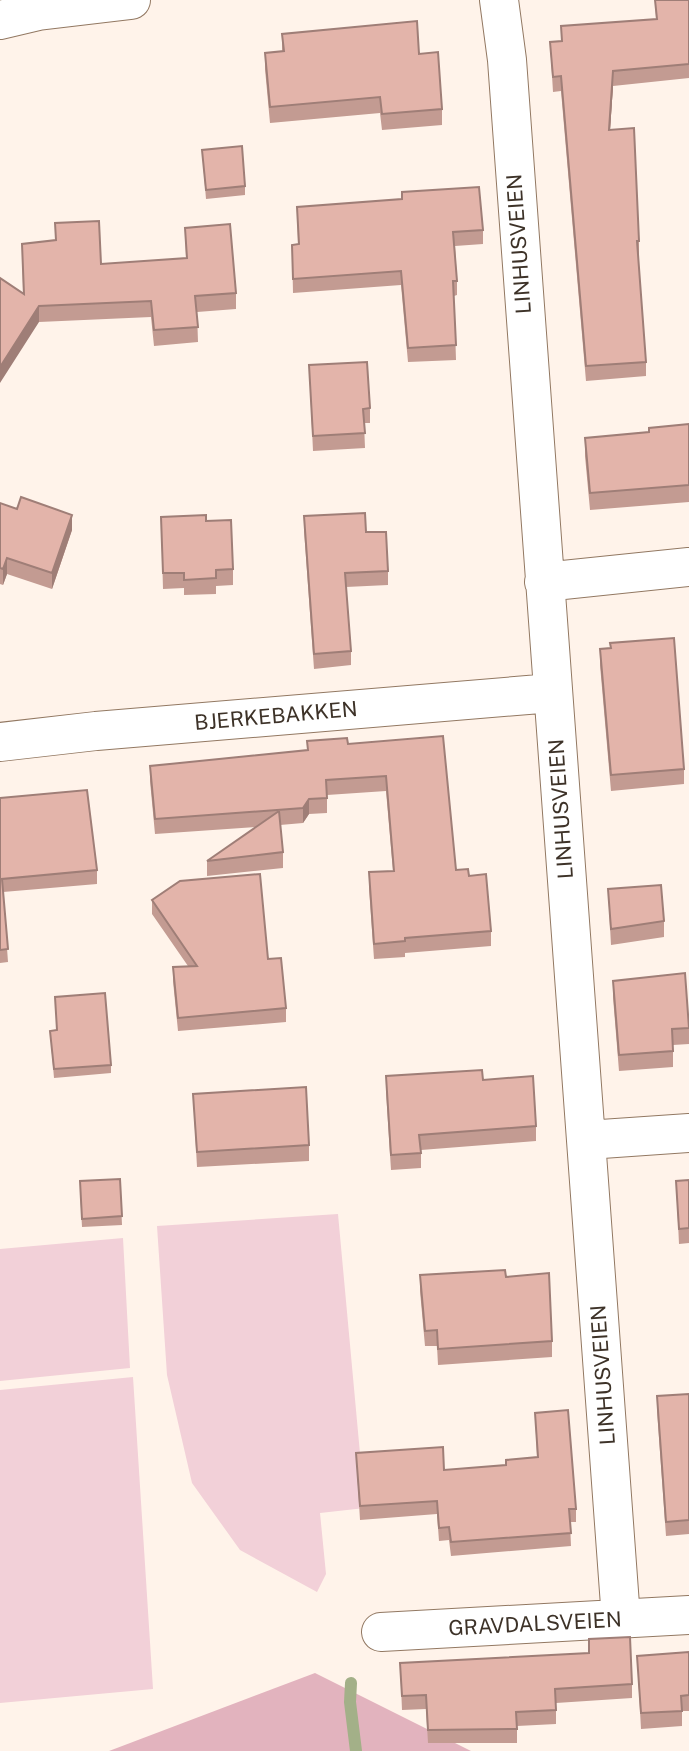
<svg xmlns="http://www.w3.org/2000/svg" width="689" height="1751" viewBox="0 0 689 1751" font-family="'Public Sans',sans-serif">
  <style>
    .green { fill: #f2d0d8 }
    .forest { fill: #e2b3be }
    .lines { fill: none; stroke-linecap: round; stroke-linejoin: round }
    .stream { stroke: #a3b088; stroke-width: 12 }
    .minor-casing { stroke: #927862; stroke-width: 40 }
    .minor { stroke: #fff; stroke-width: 38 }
    .wall { fill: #c39b92 }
    .shaded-wall { fill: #9f7e77 }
    .building { fill: #e3b4aa; stroke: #9f7e77; stroke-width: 2 }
    .labels { text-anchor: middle; stroke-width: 5; stroke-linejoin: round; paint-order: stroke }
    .street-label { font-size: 21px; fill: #3d3228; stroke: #fff }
  </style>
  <rect width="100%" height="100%" fill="#fff3ea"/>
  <!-- green -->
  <path class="green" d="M 338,1214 L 365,1508 L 320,1513 L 326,1574 L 317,1592 L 240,1550 L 192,1483 L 167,1375 L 157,1226 Z
    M 123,1238 L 130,1368 L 0,1381 L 0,1249 Z
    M 133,1377 L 153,1689 L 0,1703 L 0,1390 Z"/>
  <!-- forest -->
  <path class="forest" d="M 315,1673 L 471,1751 L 109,1751 Z"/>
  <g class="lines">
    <!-- stream -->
    <path class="stream" d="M 351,1683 L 350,1702 L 356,1751"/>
    <!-- minor casing -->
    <g class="minor-casing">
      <path id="minor" d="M 499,0 L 507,60 L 621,1619
        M 0,20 L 38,11 L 131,0
        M 544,582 L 689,567
        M 0,742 L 96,731 L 552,693
        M 587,1140 L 689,1133
        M 381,1632 L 689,1615"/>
    </g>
    <!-- minor -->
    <use href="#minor" class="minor"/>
  </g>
  <!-- wall -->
  <path class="wall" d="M 655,0 L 689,0 L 689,78 L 613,86 L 610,130 L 639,241 L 639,256 L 638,256 L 646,362 L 646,376 L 586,381 L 561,91 L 553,92 L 550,42 L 561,41 L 561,26 L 656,19 Z
    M 282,34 L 419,54 L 442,109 L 442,125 L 382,130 L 380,113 L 270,123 L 265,69 L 265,53 L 282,51 Z
    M 202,150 L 245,186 L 245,195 L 206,199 Z
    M 297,207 L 483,230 L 483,244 L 455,246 L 457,281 L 457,295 L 454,296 L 456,360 L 408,362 L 401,285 L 293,293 L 292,245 L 298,245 Z
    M 55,223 L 101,264 L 186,258 L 185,228 L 236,293 L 236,309 L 197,312 L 198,342 L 154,346 L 151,317 L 39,322 L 23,293 L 22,244 L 55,240 Z
    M 309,365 L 370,408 L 370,423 L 364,423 L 365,448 L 313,451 Z
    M 689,424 L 689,502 L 590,510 L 585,456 L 585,438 L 649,432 Z
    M 0,503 L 72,530 L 52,589 L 7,574 L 3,585 L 0,584 Z
    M 304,516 L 366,532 L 388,571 L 388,585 L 346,587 L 351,651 L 351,665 L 314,669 L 304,530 Z
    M 161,517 L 233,569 L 233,585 L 216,586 L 216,594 L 184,595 L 184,588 L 163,589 Z
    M 600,649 L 684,769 L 684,784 L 611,791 L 600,665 Z
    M 443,736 L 456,870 L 469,876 L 491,931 L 491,946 L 405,953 L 405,957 L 374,959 L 369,888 L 369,872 L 393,871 L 386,791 L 327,795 L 327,813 L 309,814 L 303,823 L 280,825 L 283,852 L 283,868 L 207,876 L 207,861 L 256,827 L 155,834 L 150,781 L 150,766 L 307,750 L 307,741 L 348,744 Z
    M 0,798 L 97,870 L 97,884 L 3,892 L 8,962 L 0,963 Z
    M 608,889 L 664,921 L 664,937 L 611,945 Z
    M 152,900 L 268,959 L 286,1008 L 286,1022 L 178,1031 L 173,981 L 173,967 L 188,966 L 152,914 Z
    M 613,981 L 689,1028 L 689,1044 L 673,1045 L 673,1067 L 619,1071 L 613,997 Z
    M 56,1030 L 111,1065 L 111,1073 L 54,1078 L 50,1031 Z
    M 386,1076 L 483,1080 L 536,1126 L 536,1141 L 421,1150 L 421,1168 L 391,1170 L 386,1091 Z
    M 193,1094 L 309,1145 L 309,1161 L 197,1167 Z
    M 120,1179 L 122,1225 L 82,1227 L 80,1190 Z
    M 689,1180 L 689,1243 L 679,1244 L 676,1181 Z
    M 420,1275 L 506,1277 L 552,1341 L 552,1357 L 438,1365 L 437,1346 L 425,1346 L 420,1291 Z
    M 689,1394 L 689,1534 L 666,1536 L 657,1410 L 657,1396 Z
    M 535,1413 L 576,1509 L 576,1522 L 570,1522 L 571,1546 L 451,1556 L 449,1540 L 439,1541 L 437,1514 L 360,1520 L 356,1453 L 444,1470 L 506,1465 L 537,1457 Z
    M 589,1639 L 632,1684 L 632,1698 L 556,1703 L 556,1724 L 517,1726 L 517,1743 L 428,1743 L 426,1709 L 402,1710 L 400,1663 L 589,1653 Z
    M 689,1652 L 689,1711 L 682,1711 L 682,1726 L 641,1729 L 637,1656 Z"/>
  <!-- shaded-wall -->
  <path class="shaded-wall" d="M 613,71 L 613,86 L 609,145 L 609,130 Z
    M 39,306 L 39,322 L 0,383 L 0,367 Z
    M 72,515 L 72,530 L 52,589 L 52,573 Z
    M 7,558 L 7,574 L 3,585 L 3,569 Z
    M 309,799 L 309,814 L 303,823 L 303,808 Z"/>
  <!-- building -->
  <path class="building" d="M 655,0 L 689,0 L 689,64 L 613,71 L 609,130 L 634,128 L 639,241 L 637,241 L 646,362 L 586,366 L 561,76 L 553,77 L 550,42 L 562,41 L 561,26 L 657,19 Z
    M 417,21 L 419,54 L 438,52 L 442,109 L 382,114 L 380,97 L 270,107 L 265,53 L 284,51 L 282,34 Z
    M 242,146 L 245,186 L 206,190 L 202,150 Z
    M 479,187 L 483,230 L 453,232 L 457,281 L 453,281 L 456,345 L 408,348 L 401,271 L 293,279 L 292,245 L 299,244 L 297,207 L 402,199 L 402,192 Z
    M 99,221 L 101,264 L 187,258 L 185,228 L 230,224 L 236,293 L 195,296 L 198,327 L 154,330 L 151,301 L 39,306 L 0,367 L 0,278 L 24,294 L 22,244 L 56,240 L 55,223 Z
    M 367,362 L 370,408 L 363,409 L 365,433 L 313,436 L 309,365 Z
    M 689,424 L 689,485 L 590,493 L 585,438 L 649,432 L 649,428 Z
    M 21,497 L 72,515 L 52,573 L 7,558 L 3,569 L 0,568 L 0,503 L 17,509 Z
    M 365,513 L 366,532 L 386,532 L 388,571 L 345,573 L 351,651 L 314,654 L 304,516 Z
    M 206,515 L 206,521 L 231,520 L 233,569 L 216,570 L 216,578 L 184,580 L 184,573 L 163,573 L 161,517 Z
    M 674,638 L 684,769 L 611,775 L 600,649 L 611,648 L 610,643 Z
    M 443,736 L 456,870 L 468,869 L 469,876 L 486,874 L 491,931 L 405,938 L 405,941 L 374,944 L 369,872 L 394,871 L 386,776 L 326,780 L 327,798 L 309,799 L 303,808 L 155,819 L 150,766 L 308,750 L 307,741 L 347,738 L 348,744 Z
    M 87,790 L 97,870 L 2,879 L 8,949 L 0,950 L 0,798 Z
    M 279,811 L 283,852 L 207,861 Z
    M 260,874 L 268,959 L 281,958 L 286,1008 L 178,1018 L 173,967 L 197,966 L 152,900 L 180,881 Z
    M 661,885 L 664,921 L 611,929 L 608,889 Z
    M 685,973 L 689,1028 L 672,1029 L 673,1051 L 619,1055 L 613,981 Z
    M 105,993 L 111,1065 L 54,1069 L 50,1031 L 57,1030 L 55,997 Z
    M 482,1070 L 483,1080 L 533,1076 L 536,1126 L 419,1135 L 421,1153 L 391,1155 L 386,1076 Z
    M 306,1087 L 309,1145 L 197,1152 L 193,1094 Z
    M 120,1179 L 122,1216 L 82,1219 L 80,1181 Z
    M 689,1180 L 689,1228 L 679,1229 L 676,1181 Z
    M 505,1270 L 506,1277 L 549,1273 L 552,1341 L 438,1349 L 437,1330 L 425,1331 L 420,1275 Z
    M 689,1394 L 689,1520 L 666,1522 L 657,1396 Z
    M 568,1410 L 576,1509 L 569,1509 L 571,1533 L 451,1542 L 449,1527 L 439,1528 L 437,1501 L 360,1506 L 356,1453 L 443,1447 L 444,1470 L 506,1465 L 506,1460 L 538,1457 L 535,1413 Z
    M 630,1637 L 632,1684 L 555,1689 L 556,1710 L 516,1712 L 517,1729 L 428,1730 L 426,1695 L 402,1696 L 400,1663 L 589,1653 L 589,1639 Z
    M 689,1652 L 689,1695 L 681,1696 L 682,1711 L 641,1713 L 637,1656 Z"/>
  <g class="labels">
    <!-- street labels -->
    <g class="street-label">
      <text transform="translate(519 244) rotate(-94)" y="7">LINHUSVEIEN</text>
      <text transform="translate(276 716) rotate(-5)" y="7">BJERKEBAKKEN</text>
      <text transform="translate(561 809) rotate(-94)" y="7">LINHUSVEIEN</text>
      <text transform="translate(603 1375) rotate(-94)" y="7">LINHUSVEIEN</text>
      <text transform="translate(535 1624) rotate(-3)" y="7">GRAVDALSVEIEN</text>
    </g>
  </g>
</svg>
